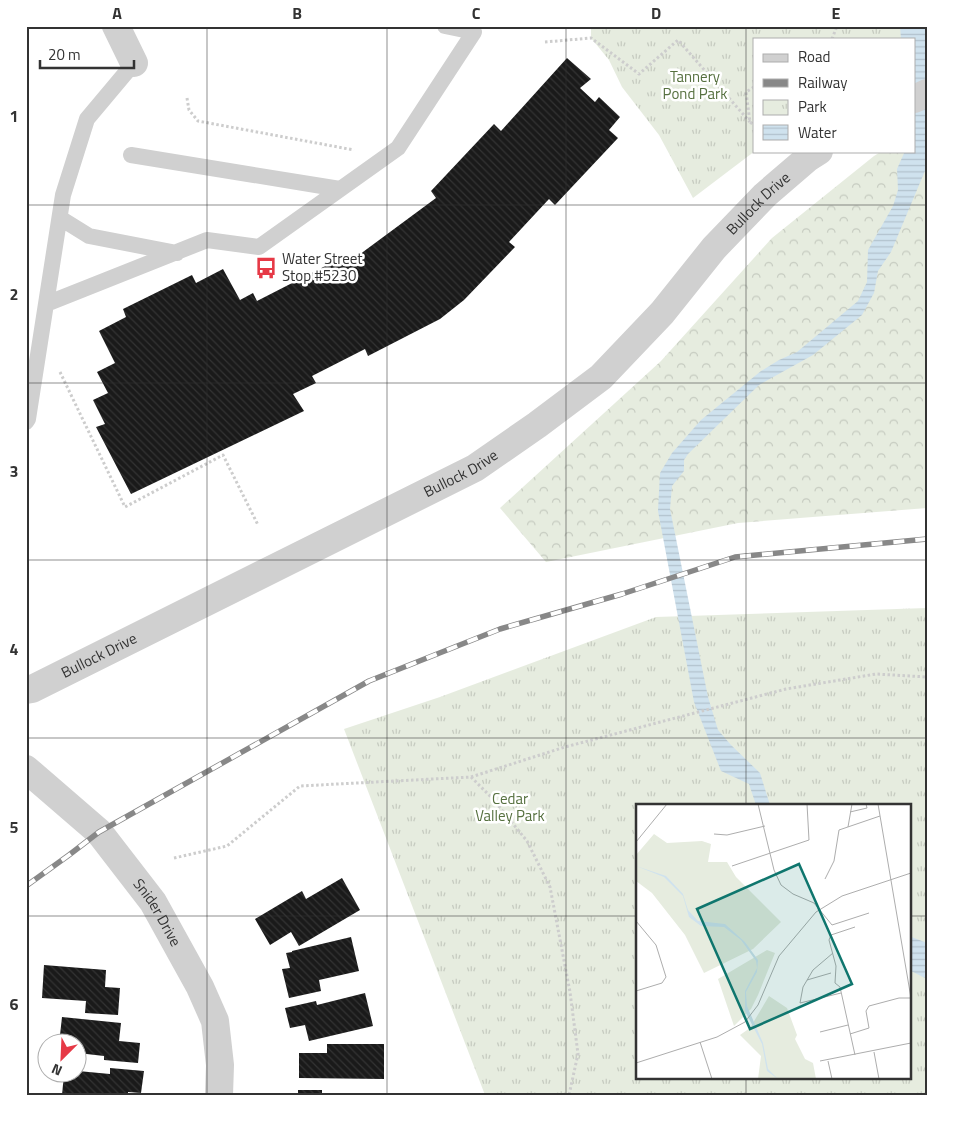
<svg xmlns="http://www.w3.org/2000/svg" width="953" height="1121" viewBox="0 0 953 1121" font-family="'Titillium Web',sans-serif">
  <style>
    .forest { fill: url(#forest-crowns) }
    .park { fill: url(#park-tufts); fill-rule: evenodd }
    .water { fill: url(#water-rules) }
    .building { fill: url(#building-back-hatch) }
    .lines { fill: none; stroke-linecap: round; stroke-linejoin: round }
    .path { stroke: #cdcdcd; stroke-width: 3; stroke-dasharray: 2.5 2.5; stroke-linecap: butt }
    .service { stroke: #d0d0d0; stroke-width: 16 }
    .minor { stroke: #d0d0d0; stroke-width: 28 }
    .tertiary { stroke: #d0d0d0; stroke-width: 28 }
    .rail-casing { stroke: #888; stroke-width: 5.5 }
    .rail { stroke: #fff; stroke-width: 4; stroke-dasharray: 11; stroke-linecap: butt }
    .grid { fill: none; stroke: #333; stroke-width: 1; stroke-opacity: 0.55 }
    .labels { text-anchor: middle; stroke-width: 5; stroke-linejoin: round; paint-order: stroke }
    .park-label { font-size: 15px; fill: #56703f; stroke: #fff }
    .street-label { font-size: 15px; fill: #333; stroke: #fff }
    .poi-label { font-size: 15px; fill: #333; stroke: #fff; text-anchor: start }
    .inset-road { fill: none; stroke: #adadad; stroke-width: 1 }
    .view { fill: #0f766e; fill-opacity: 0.15; stroke: #0f766e; stroke-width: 2.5 }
    .inset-edge { fill: none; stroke: #333; stroke-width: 2.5 }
    .neatline { fill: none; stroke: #333; stroke-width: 2 }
    .grid-label { font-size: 16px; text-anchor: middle; font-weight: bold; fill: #333 }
  </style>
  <defs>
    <pattern id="forest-crowns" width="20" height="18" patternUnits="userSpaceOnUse" patternTransform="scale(1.25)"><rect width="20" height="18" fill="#e6ecdf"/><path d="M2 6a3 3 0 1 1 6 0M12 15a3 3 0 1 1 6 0" fill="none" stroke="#c6cbc0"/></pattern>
    <pattern id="park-tufts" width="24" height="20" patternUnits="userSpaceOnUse" patternTransform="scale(1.25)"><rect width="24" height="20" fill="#e6ecdf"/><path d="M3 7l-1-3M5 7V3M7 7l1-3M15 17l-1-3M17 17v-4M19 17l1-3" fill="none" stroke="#c6cbc0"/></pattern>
    <pattern id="water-rules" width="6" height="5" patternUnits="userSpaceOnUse" patternTransform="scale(1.25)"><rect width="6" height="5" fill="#cfe2ee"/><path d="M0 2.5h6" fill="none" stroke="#b2c2cd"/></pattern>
    <pattern id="building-back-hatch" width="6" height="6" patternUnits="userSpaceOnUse" patternTransform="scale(1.25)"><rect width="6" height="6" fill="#1a1a1a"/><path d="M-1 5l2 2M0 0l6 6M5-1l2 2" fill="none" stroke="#333"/></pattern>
  </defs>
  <rect width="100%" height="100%" fill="#fff"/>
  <!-- forest -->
  <path class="forest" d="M 927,128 L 927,508 L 738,523 L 546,562 L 500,508 L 661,361 L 772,238 L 874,156 L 882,151 L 914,151 Z"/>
  <!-- park -->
  <path class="park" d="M 591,26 L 927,26 L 927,33 L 914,44 L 914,39 L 754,39 L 754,151 L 755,151 L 693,198 L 659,135 L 622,87 L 609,60 L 591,38 Z
    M 927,608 L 927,1095 L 485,1095 L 344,729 L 440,697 L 656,617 ZM 637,805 L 909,805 L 909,1077 L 637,1077 Z"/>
  <!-- water -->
  <path class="water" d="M 900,26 L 925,26 L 927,62 L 927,166 L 891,252 L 878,271 L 874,293 L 862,315 L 813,355 L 759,385 L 688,454 L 684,460 L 684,471 L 672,486 L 670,509 L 708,697 L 718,730 L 731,745 L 760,773 L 770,805 L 756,805 L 749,784 L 721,771 L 694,702 L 658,511 L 660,473 L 672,453 L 701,420 L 761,371 L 779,360 L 797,352 L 858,301 L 867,282 L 868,250 L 893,206 L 898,190 L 897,169 L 905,151 L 914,151 L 914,39 L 901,39 Z
    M 909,936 L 927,943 L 927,979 L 909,970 Z"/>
  <!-- building -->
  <path class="building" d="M 567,58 L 591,79 L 580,88 L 595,102 L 599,97 L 620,117 L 609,130 L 618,138 L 555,205 L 549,199 L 509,242 L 515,247 L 464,300 L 440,319 L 368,356 L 365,349 L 312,376 L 316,383 L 293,394 L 304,411 L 131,494 L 96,427 L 105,424 L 93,400 L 108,393 L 97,372 L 115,363 L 99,331 L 126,317 L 123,309 L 192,275 L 196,283 L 223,269 L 240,300 L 253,293 L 257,301 L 339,259 L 344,266 L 436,198 L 431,191 L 494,124 L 501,131 Z
    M 342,878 L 360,910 L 299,946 L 291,932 L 270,945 L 255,919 L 302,891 L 306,899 Z
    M 351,937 L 359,971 L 319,980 L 321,991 L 289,998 L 282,969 L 290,968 L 286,953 L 292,952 L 292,951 Z
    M 44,965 L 106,970 L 105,987 L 120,988 L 118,1015 L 85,1013 L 86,1001 L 42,998 Z
    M 365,993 L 373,1026 L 309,1041 L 305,1025 L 290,1028 L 285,1008 L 316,1001 L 317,1005 Z
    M 62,1017 L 121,1023 L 119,1041 L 140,1043 L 138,1063 L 104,1060 L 104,1056 L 78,1053 L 78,1044 L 59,1044 Z
    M 327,1044 L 384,1044 L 384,1079 L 299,1078 L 299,1053 L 327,1053 Z
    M 110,1068 L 144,1071 L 141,1093 L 128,1092 L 128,1095 L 62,1095 L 64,1074 L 78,1074 L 78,1071 L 110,1074 Z
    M 298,1090 L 322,1090 L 322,1095 L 298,1095 Z"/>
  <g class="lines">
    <!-- path -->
    <path class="path" d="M 832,39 L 837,26
      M 545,42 L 591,38 L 639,74 L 678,40 L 750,122
      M 754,87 L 746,92 L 750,122 L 754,125
      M 187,98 L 189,110 L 198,121 L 354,150
      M 60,372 L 125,507 L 223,455 L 258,525
      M 471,777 L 492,798 L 527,841 L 550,887 L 570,992 L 578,1054 L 569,1095
      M 174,858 L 227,846 L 300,786 L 471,777 L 565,747 L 786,689 L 876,674 L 927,677"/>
    <!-- service -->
    <path class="service" d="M 131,155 L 340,189
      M 60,218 L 89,236 L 177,253
      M 46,304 L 207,240 L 259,247 L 398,148 L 474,32 L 445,26
      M 26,422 L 28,419 L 63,195 L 87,119 L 134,63"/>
    <!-- minor -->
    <path class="minor" d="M 116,26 L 134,63"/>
    <!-- tertiary -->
    <g class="tertiary">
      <path d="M 914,99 L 927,93"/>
      <path id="s1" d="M 26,690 L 32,689 L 475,468 L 537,425 L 601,377 L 662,313 L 714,248 L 765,195 L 808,158 L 819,151"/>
      <path id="s2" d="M 26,769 L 99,832 L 153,902 L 200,987 L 215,1021 L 220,1065 L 219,1095"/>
    </g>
    <!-- rail casing -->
    <g class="rail-casing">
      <path id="rail" d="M 26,886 L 69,855 L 99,832 L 369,681 L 500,629 L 622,594 L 735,557 L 927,539"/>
    </g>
    <!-- rail -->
    <use href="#rail" class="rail"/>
  </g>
  <!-- grid -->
  <path class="grid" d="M 207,26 L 207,1095M 387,26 L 387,1095M 566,26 L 566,1095M 746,26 L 746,805M 26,205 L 927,205M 26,383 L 927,383M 26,560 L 927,560M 26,738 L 927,738M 26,916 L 637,916M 909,916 L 927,916M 746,1077 L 746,1095"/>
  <!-- icons -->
  <defs>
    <g id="bus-bare" transform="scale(1.725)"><path d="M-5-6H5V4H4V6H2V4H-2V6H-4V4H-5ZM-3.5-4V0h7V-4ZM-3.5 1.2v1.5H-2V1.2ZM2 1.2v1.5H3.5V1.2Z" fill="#e63946" stroke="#fff" stroke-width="2.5" paint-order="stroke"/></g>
  </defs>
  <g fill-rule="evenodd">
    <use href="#bus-bare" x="266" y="268"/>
  </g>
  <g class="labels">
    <!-- park labels -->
    <g class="park-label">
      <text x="695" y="82">Tannery<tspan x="695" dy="17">Pond Park</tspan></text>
      <text x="510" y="804">Cedar<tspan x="510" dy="17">Valley Park</tspan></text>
    </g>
    <!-- street labels -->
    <g class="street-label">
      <text dy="5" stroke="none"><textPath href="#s1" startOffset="891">Bullock Drive</textPath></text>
      <text dy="5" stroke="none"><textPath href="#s1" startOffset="486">Bullock Drive</textPath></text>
      <text dy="5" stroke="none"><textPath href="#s1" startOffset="81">Bullock Drive</textPath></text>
      <text dy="5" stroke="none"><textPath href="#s2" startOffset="196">Snider Drive</textPath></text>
    </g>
    <!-- poi labels -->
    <g class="poi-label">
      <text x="282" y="264">Water Street<tspan x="282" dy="17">Stop #5230</tspan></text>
    </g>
  </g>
  <!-- overview -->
  <g transform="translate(636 804)">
    <rect width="275" height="275" fill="#fff"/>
    <path d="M 131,146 L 139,149 L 122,191 L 115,205 L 98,222 L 82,175 Z" fill="#e6ecdf"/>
    <path d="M 18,30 L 31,39 L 66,37 L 75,40 L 72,58 L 91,58 L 100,73 L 145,118 L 117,145 L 68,169 L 49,131 L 16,89 L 0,77 L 0,51 ZM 133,192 L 151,204 L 161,231 L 159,235 L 169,255 L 177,259 L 180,275 L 122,275 L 125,252 L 104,231 L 114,224 Z" fill="#e6ecdf"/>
    <path d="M 0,62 L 30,72 L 47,90 L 52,106 L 62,117 L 89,120 L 109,138 L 122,156 L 121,168 L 110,188 L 111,202 L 127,239 L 132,265 L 142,275 L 131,267 L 126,240 L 109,207 L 109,187 L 121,164 L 120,157 L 105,136 L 88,123 L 65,122 L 53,113 L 47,92 L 28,73 Z" fill="#cfe2ee"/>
    <path class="inset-road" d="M 122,0 L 138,66 L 145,81 L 157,90 L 178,99 L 196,121 L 233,109M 242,0 L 275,194M 214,8 L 231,4 L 230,0M 212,23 L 216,0M 78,30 L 91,31 L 129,22M 0,38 L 31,0M 96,62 L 173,36 L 171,0M 189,75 L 198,57 L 203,26 L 244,12M 0,117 L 20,141 L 30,173 L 26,179 L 0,187M 219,123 L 195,131 L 193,136 L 200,162 L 199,179 L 204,183 L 219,251M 197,149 L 177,166 L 167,183 L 164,199 L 205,189M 171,176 L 195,169M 184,228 L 212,221M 214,230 L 233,224 L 230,207 L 233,202 L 263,194 L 275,194M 64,238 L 76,275M 238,248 L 243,275M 184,257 L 275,239M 192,257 L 196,275M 0,259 L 81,233 L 109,218 L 122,201 L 143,152 L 180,108 L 206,92 L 275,69"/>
    <path class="view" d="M 163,60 L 216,180 L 114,225 L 61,105 Z"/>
    <rect width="275" height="275" class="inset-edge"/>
  </g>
  <!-- border -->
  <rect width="953" height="1121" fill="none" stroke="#ffffff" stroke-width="55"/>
  <!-- legend -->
  <rect x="753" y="38" width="162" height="115" fill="#ffffff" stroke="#adadad"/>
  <rect x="763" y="54" width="25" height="8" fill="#d0d0d0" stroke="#adadad"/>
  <text x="798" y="62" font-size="15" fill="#333333">Road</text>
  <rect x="763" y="79" width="25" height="8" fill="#888888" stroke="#adadad"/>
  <text x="798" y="88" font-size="15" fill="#333333">Railway</text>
  <rect x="763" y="100" width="25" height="15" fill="url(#park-tufts)" stroke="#adadad"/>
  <text x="798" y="112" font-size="15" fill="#333333">Park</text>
  <rect x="763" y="125" width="25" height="15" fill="url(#water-rules)" stroke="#adadad"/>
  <text x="798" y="138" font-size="15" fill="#333333">Water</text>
  <!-- north arrow -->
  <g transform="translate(62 1058) rotate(204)"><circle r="24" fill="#ffffff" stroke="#adadad"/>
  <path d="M0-4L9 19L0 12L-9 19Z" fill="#e63946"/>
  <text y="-8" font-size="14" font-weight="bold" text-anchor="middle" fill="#333333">N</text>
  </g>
  <!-- scale -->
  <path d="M40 60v8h94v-8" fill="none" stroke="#333333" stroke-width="2.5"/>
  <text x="48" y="60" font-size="15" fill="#333333" stroke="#ffffff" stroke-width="4" paint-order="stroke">20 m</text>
  <rect x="28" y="28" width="898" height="1066" class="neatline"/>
  <g class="grid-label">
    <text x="117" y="19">A</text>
    <text x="297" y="19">B</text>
    <text x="476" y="19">C</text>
    <text x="656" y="19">D</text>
    <text x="836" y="19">E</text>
    <text x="14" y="122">1</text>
    <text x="14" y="300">2</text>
    <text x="14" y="477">3</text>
    <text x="14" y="655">4</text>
    <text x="14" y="833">5</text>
    <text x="14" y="1010">6</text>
  </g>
</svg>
